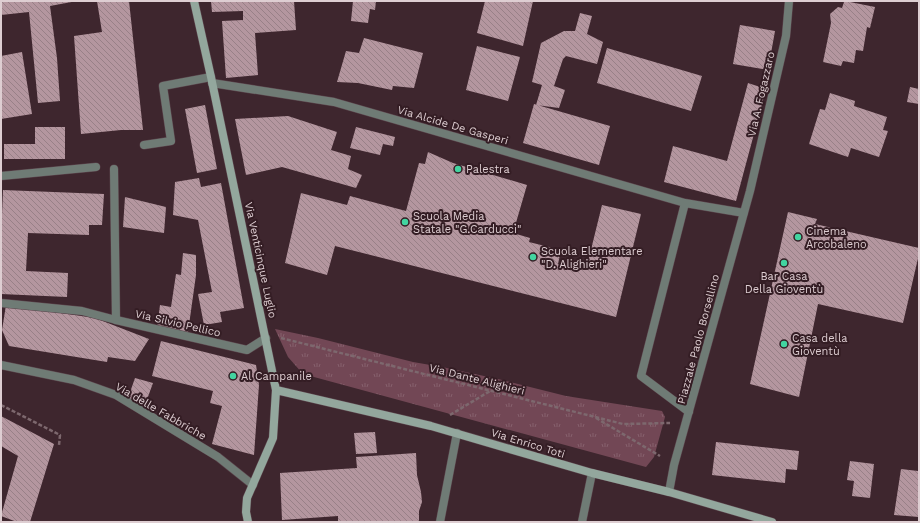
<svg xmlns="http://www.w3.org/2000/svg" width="920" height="523" viewBox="0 0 920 523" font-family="'Work Sans',sans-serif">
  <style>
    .park { fill: url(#park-tufts) }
    .building { fill: url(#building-back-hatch) }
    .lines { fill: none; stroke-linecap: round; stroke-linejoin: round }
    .lane-casing { stroke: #5b444c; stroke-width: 9 }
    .street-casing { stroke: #5b444c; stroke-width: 9 }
    .secondary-casing { stroke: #5b444c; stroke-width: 9 }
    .path { stroke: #7d686e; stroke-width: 2.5; stroke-dasharray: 4 2; stroke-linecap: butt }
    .lane { stroke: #6f7b75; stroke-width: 8 }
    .street { stroke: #6f7b75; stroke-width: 8 }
    .secondary { stroke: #93a79d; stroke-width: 8 }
    .poi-dot { fill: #42d4a0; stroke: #341d24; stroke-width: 1.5 }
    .labels { text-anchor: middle; stroke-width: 4; stroke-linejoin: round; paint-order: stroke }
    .street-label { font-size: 11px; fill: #deced2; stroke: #341d24 }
    .poi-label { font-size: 11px; fill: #deced2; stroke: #341d24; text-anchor: start }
  </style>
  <defs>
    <pattern id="park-tufts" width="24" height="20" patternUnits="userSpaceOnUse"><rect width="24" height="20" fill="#724755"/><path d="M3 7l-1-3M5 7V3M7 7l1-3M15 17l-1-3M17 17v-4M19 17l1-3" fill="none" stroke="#86606d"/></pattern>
    <pattern id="building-back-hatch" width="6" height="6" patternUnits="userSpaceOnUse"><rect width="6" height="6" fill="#b4969f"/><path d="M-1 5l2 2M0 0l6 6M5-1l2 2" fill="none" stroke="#988087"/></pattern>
  </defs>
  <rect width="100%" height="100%" fill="#3e262e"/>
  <!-- park -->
  <path class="park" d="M 275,329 L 318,338 L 413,362 L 442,367 L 498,379 L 566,396 L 662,411 L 665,417 L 654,457 L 646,467 L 303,374 L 288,357 Z"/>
  <!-- building -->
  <path class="building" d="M 1,1 L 77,1 L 50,6 L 57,58 L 60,101 L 38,103 L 29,12 L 1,15 Z
    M 97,1 L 129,1 L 143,130 L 121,130 L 81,134 L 74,36 L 102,32 Z
    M 211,1 L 294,1 L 296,30 L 255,33 L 258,75 L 226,78 L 222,21 L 243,20 L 243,11 L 212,12 Z
    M 353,1 L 376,1 L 375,10 L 370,9 L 368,23 L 351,21 Z
    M 485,1 L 533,1 L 523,46 L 477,33 Z
    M 845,1 L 875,7 L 870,28 L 867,27 L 863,51 L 856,50 L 854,63 L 843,61 L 841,66 L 823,62 L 831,23 L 830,14 L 838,7 L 842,8 L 844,2 Z
    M 580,13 L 592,16 L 587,34 L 603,42 L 597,64 L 566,56 L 563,59 L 554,86 L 565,90 L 559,108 L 536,105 L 542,85 L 532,82 L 541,43 L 564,31 L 575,31 Z
    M 740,25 L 775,31 L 768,70 L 733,64 Z
    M 364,38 L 423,53 L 414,88 L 393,86 L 392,90 L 358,83 L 337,82 L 346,51 L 359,53 Z
    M 477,46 L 520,57 L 508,101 L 466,90 Z
    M 607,48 L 702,76 L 691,111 L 597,83 Z
    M 22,52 L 32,114 L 1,119 L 1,56 Z
    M 748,83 L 766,89 L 736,201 L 664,182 L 673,146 L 727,161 Z
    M 910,87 L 919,89 L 919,104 L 907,102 Z
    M 830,93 L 855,101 L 854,106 L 887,117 L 883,130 L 888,131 L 879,157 L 851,148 L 848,157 L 809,144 L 820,109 L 825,110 Z
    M 534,104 L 610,126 L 599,165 L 523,143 Z
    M 205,105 L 217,169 L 197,173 L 185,109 Z
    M 288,116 L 337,132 L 331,150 L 351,156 L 348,169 L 362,175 L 356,188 L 282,167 L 246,175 L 235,119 Z
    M 35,127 L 65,127 L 65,159 L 4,159 L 4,144 L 35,144 Z
    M 356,127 L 395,137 L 393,146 L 383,144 L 380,155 L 350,148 Z
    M 428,152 L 453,163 L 527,185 L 513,233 L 530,238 L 529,242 L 561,250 L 558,264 L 586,270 L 602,205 L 641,214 L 616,317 L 335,246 L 327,275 L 285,263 L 301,193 L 347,205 L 350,196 L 406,211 L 419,163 L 425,164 Z
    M 199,178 L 201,187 L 221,183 L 244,308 L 220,312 L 222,322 L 204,325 L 198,294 L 212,292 L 198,220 L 173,215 L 175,182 Z
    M 3,190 L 104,194 L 102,225 L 89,225 L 89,235 L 28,233 L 26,271 L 68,273 L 67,297 L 1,294 L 1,239 Z
    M 125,197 L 166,207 L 164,233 L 123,227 Z
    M 788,212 L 817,219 L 815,224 L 919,248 L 919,254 L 903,323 L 818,304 L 799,397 L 750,384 Z
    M 183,253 L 196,255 L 196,275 L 188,332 L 157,328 L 160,305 L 171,307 L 176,274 L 181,275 Z
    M 6,305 L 95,318 L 149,339 L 135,361 L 108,357 L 107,362 L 9,346 L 2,330 Z
    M 161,341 L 256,365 L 259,385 L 254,455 L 212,444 L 222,406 L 210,403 L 213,391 L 152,376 Z
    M 135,378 L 153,383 L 145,405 L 128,398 Z
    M 1,416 L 54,444 L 30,522 L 17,522 L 1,516 L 18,456 L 1,446 Z
    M 375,432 L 377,453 L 356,454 L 354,433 Z
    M 716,442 L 799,451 L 797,470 L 786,469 L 785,483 L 712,475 Z
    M 416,453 L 417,475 L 421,492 L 422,502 L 419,511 L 419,522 L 338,522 L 338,516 L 282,520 L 280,473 L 357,468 L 356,457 Z
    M 850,461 L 874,464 L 870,498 L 852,496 L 854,481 L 847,480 Z
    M 901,469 L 918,471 L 919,517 L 894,515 Z"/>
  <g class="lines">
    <!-- lane casing -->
    <g class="lane-casing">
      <path id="lane" d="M 144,145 L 171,141 L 163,86 L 211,77
        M 114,169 L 116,320
        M 1,176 L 96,167"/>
    </g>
    <!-- street casing -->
    <g class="street-casing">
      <path id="street" d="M 212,83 L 334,102 L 685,203 L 744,213
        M 685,203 L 641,376 L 689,412
        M 1,303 L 82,311 L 116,320 L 247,350 L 266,338
        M 1,365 L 74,380 L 116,395 L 218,457 L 253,485
        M 669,492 L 674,465 L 750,191 L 786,36 L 789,1
        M 440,522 L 457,433
        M 582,522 L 592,473"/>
    </g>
    <!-- secondary casing -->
    <g class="secondary-casing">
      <path id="secondary" d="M 194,1 L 211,77 L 276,390 L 273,438 L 247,498 L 246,512 L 248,522
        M 276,390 L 431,426 L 592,473 L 669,492 L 772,522"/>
    </g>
    <!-- path -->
    <path class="path" d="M 281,338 L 623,424 L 670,423
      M 1,405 L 60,435 L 59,445
      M 450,415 L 490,391
      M 596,418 L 660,456"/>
    <!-- lane -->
    <use href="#lane" class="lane"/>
    <!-- street -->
    <use href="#street" class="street"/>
    <!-- secondary -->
    <use href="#secondary" class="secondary"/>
  </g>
  <!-- markers -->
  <g class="poi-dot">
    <circle cx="458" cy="169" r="4"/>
    <circle cx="405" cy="222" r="4"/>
    <circle cx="798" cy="237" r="4"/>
    <circle cx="533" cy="257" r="4"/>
    <circle cx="784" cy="263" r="4"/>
    <circle cx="784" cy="344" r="4"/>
    <circle cx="233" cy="376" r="4"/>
  </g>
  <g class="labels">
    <!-- street labels -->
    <g class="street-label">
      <text transform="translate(761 94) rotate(-77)" y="4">Via A. Fogazzaro</text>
      <text transform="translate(453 125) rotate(16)" y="4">Via Alcide De Gasperi</text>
      <text transform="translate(261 260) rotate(78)" y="4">Via Venticinque Luglio</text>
      <text transform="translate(178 323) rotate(13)" y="4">Via Silvio Pellico</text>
      <text transform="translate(698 339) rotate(-75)" y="4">Piazzale Paolo Borsellino</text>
      <text transform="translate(477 379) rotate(14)" y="4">Via Dante Alighieri</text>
      <text transform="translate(161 411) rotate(30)" y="4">Via delle Fabbriche</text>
      <text transform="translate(528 443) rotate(17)" y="4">Via Enrico Toti</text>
    </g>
    <!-- poi labels -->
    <g class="poi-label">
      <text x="466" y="173">Palestra</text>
      <text x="413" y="220">Scuola Media<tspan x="413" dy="13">Statale "G.Carducci"</tspan></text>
      <text x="806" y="235">Cinema<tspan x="806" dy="13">Arcobaleno</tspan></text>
      <text x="541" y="255">Scuola Elementare<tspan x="541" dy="13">"D. Alighieri"</tspan></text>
      <text x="784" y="280" text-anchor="middle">Bar Casa<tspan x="784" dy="13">Della Gioventù</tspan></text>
      <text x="792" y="342">Casa della<tspan x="792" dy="13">Gioventù</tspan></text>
      <text x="241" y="380">Al Campanile</text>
    </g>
  </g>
  <!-- border -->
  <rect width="920" height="523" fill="none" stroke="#deced2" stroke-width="4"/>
</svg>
